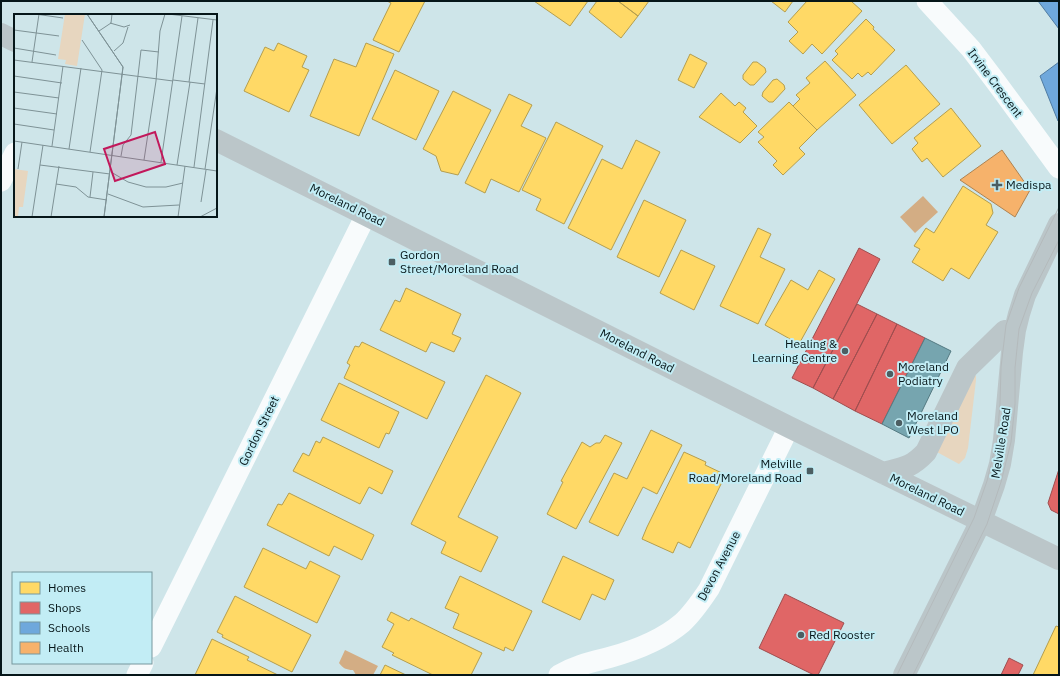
<svg xmlns="http://www.w3.org/2000/svg" width="1060" height="676" viewBox="0 0 1060 676" font-family="'IBM Plex Sans',sans-serif">
  <style>
    .green { fill: #e7d6bf }
    .water { fill: #d3ad84 }
    .homes { fill: #ffd966; stroke: #b49e4f }
    .shops { fill: #e06666; stroke: #9f4e4f }
    .schools { fill: #6fa8dc; stroke: #507ca2 }
    .health { fill: #f6b26b; stroke: #ae8352 }
    .public { fill: #76a5af; stroke: #547a82 }
    .lines { fill: none; stroke-linecap: round; stroke-linejoin: round }
    .street { stroke: #f8fbfc; stroke-width: 21 }
    .secondary { stroke: #bbc6c9; stroke-width: 22 }
    .tram { stroke: #b4babc; stroke-width: 1 }
    .poi-dot { fill: #4c5e62; stroke: #c2edf5; stroke-width: 1.5 }
    .labels { text-anchor: middle; stroke-width: 4; stroke-linejoin: round; paint-order: stroke }
    .street-label { font-size: 12px; fill: #061619; stroke: #c2edf5 }
    .poi-label { font-size: 12px; fill: #061619; stroke: #c2edf5; text-anchor: start }
    .inset-road { fill: none; stroke: #7e9296; stroke-width: 1 }
    .view { fill: #c2185b; fill-opacity: 0.15; stroke: #c2185b; stroke-width: 2 }
    .inset-edge { fill: none; stroke: #061619; stroke-width: 2 }
  </style>
  <rect width="100%" height="100%" fill="#cee5e9"/>
  <!-- green -->
  <path class="green" d="M 973,374 L 976,376 L 976,380 L 968,448 L 965,458 L 959,464 L 935,451 Z"/>
  <!-- water -->
  <path class="water" d="M 923,196 L 938,212 L 915,233 L 900,217 Z
    M 345,650 L 378,666 L 373,675 L 356,675 L 353,670 C 346,670 343,668 339,663 Z"/>
  <!-- homes -->
  <path class="homes" d="M 387,1 L 425,1 L 399,52 L 373,40 L 391,3 Z
    M 534,1 L 588,1 L 570,26 Z
    M 597,1 L 618,1 L 638,16 L 621,38 L 589,12 Z
    M 618,1 L 649,1 L 638,16 Z
    M 771,1 L 793,1 L 785,12 Z
    M 807,1 L 851,1 L 862,11 L 822,54 L 812,44 L 803,54 L 789,41 L 798,32 L 788,22 Z
    M 866,19 L 874,27 L 873,29 L 895,50 L 871,75 L 868,72 L 862,77 L 858,73 L 852,79 L 832,60 L 838,54 L 835,51 Z
    M 278,43 L 307,56 L 302,67 L 309,70 L 289,112 L 244,91 L 265,47 L 274,51 Z
    M 366,43 L 394,54 L 359,136 L 310,116 L 334,59 L 356,67 Z
    M 690,54 L 707,63 L 694,88 L 678,80 Z
    M 825,61 L 856,95 L 817,130 L 793,106 L 800,99 L 796,95 L 810,83 L 806,78 Z
    M 753,62 L 757,62 L 765,68 L 766,72 L 754,85 L 750,85 L 743,79 L 743,75 Z
    M 906,65 L 940,104 L 892,144 L 859,105 Z
    M 395,70 L 439,91 L 416,140 L 372,119 Z
    M 777,79 L 784,85 L 785,89 L 773,102 L 769,102 L 762,96 L 763,92 L 773,80 Z
    M 453,91 L 491,110 L 458,175 L 441,171 L 436,156 L 423,149 Z
    M 721,93 L 735,106 L 739,102 L 746,108 L 743,112 L 757,126 L 740,143 L 699,117 Z
    M 509,94 L 532,105 L 521,126 L 546,138 L 519,192 L 491,179 L 485,193 L 465,183 Z
    M 789,102 L 817,130 L 799,148 L 805,154 L 783,175 L 773,165 L 777,161 L 758,142 L 764,137 L 758,132 Z
    M 951,108 L 981,146 L 943,177 L 927,158 L 922,162 L 912,149 L 918,143 L 914,138 Z
    M 556,122 L 603,146 L 564,224 L 536,210 L 541,199 L 522,190 Z
    M 636,140 L 660,152 L 611,250 L 568,228 L 602,159 L 622,169 Z
    M 963,186 L 991,204 L 993,213 L 986,225 L 998,232 L 969,279 L 951,268 L 943,281 L 912,262 L 920,249 L 914,246 L 926,228 L 934,233 Z
    M 644,200 L 686,220 L 659,277 L 617,257 Z
    M 758,228 L 771,234 L 760,257 L 785,269 L 758,324 L 720,306 Z
    M 681,250 L 715,266 L 694,310 L 660,293 Z
    M 819,270 L 835,279 L 799,344 L 765,325 L 791,280 L 808,290 Z
    M 406,288 L 461,314 L 452,334 L 461,338 L 454,352 L 431,342 L 426,352 L 380,330 L 395,300 L 400,302 Z
    M 362,342 L 445,382 L 427,419 L 344,378 L 350,365 L 347,363 L 355,346 L 359,347 Z
    M 486,375 L 521,393 L 458,517 L 498,537 L 481,572 L 441,553 L 446,542 L 411,524 Z
    M 339,383 L 399,412 L 389,434 L 386,433 L 379,448 L 321,420 Z
    M 651,430 L 682,445 L 657,494 L 643,487 L 618,536 L 589,522 L 614,473 L 627,479 Z
    M 605,435 L 622,443 L 576,529 L 547,514 L 563,482 L 561,481 L 582,442 L 590,447 L 596,443 L 600,443 Z
    M 323,437 L 393,471 L 382,494 L 369,487 L 360,504 L 293,471 L 303,453 L 309,456 L 316,441 L 320,443 Z
    M 684,452 L 706,462 L 705,465 L 724,474 L 722,479 L 723,480 L 690,548 L 678,542 L 673,553 L 642,539 L 647,527 Z
    M 289,493 L 374,535 L 362,560 L 334,546 L 329,556 L 267,525 L 278,504 L 282,505 Z
    M 263,548 L 306,569 L 310,561 L 340,576 L 317,623 L 244,587 Z
    M 563,556 L 614,580 L 605,600 L 592,594 L 580,620 L 542,602 Z
    M 460,576 L 532,611 L 513,651 L 505,647 L 504,651 L 453,628 L 459,614 L 445,608 Z
    M 235,596 L 311,635 L 292,672 L 222,637 L 223,635 L 217,632 Z
    M 391,612 L 409,621 L 411,618 L 482,653 L 471,675 L 433,675 L 392,655 L 394,653 L 382,647 L 394,624 L 387,620 Z
    M 1056,626 L 1059,627 L 1059,675 L 1033,675 Z
    M 212,639 L 249,657 L 247,660 L 278,675 L 195,675 Z
    M 385,665 L 406,675 L 380,675 Z"/>
  <!-- shops -->
  <path class="shops" d="M 859,248 L 880,259 L 813,388 L 792,378 Z
    M 857,304 L 877,314 L 833,399 L 813,388 Z
    M 877,314 L 897,324 L 855,411 L 833,399 Z
    M 897,324 L 925,338 L 882,424 L 855,411 Z
    M 1059,469 L 1059,514 L 1051,510 L 1048,503 Z
    M 785,594 L 844,623 L 818,675 L 814,675 L 759,648 Z
    M 1009,658 L 1023,665 L 1018,675 L 1001,675 Z"/>
  <!-- schools -->
  <path class="schools" d="M 1038,1 L 1059,1 L 1059,29 Z
    M 1059,62 L 1059,121 L 1058,121 L 1040,76 Z"/>
  <!-- health -->
  <path class="health" d="M 1002,150 L 1030,190 L 1015,217 L 960,180 Z"/>
  <!-- public -->
  <path class="public" d="M 925,338 L 951,351 L 909,438 L 882,424 Z"/>
  <g class="lines">
    <!-- street -->
    <path class="street" d="M 927,1 L 971,49 L 996,82 L 1059,168
      M 1,181 L 15,153
      M 151,647 L 366,215
      M 137,675 L 143,663
      M 559,675 C 576,665 592,662 611,657 C 636,650 662,640 682,623 C 693,613 701,601 709,589 L 789,427"/>
    <!-- secondary -->
    <path class="secondary" d="M 1,34 L 15,41
      M 216,140 L 366,215 L 789,427 L 1059,559
      M 883,473 C 903,468 911,468 926,452 L 967,368 L 1005,331 L 1015,330
      M 904,675 L 981,521 L 994,485 L 1000,464 L 1004,440 L 1012,352 L 1015,330 L 1019,314 L 1025,295 L 1059,224"/>
    <!-- tram -->
    <path class="tram" d="M 897,675 L 974,518 L 987,481 L 997,439 L 1000,404 L 1001,367 L 1006,325 L 1019,288 L 1059,207
      M 913,675 L 987,524 L 1001,482 L 1011,442 L 1015,404 L 1015,368 L 1019,329 L 1032,293 L 1059,240"/>
  </g>
  <!-- markers -->
  <g class="poi-dot">
    <path d="M995 179h4v4h4v4h-4v4h-4v-4h-4v-4h4z"/>
    <rect x="388" y="258" width="8" height="8" rx="2"/>
    <circle cx="845" cy="351" r="4"/>
    <circle cx="890" cy="374" r="4"/>
    <circle cx="899" cy="423" r="4"/>
    <rect x="806" y="467" width="8" height="8" rx="2"/>
    <circle cx="801" cy="635" r="4"/>
  </g>
  <g class="labels">
    <!-- street labels -->
    <g class="street-label">
      <text transform="translate(995 83) rotate(53)" y="4">Irvine Crescent</text>
      <text transform="translate(347 205) rotate(26)" y="4">Moreland Road</text>
      <text transform="translate(637 351) rotate(27)" y="4">Moreland Road</text>
      <text transform="translate(259 431) rotate(-64)" y="4">Gordon Street</text>
      <text transform="translate(1001 443) rotate(-81)" y="4">Melville Road</text>
      <text transform="translate(927 495) rotate(26)" y="4">Moreland Road</text>
      <text transform="translate(719 566) rotate(-62)" y="4">Devon Avenue</text>
    </g>
    <!-- poi labels -->
    <g class="poi-label">
      <text x="1006" y="189">Medispa</text>
      <text x="400" y="259">Gordon<tspan x="400" dy="14">Street/Moreland Road</tspan></text>
      <text x="837" y="348" text-anchor="end">Healing &amp;<tspan x="837" dy="14">Learning Centre</tspan></text>
      <text x="898" y="371">Moreland<tspan x="898" dy="14">Podiatry</tspan></text>
      <text x="907" y="420">Moreland<tspan x="907" dy="14">West LPO</tspan></text>
      <text x="802" y="468" text-anchor="end">Melville<tspan x="802" dy="14">Road/Moreland Road</tspan></text>
      <text x="809" y="639">Red Rooster</text>
    </g>
  </g>
  <!-- overview -->
  <g transform="translate(14 14)">
    <rect width="203" height="203" fill="#cee5e9"/>
    <path d="M 51,0 L 71,0 L 63,52 L 51,50 L 52,46 L 44,45 ZM 0,155 L 14,157 L 9,193 L 5,193 L 4,203 L 0,203 Z" fill="#e7d6bf"/>
    <path class="inset-road" d="M 21,0 L 49,4M 73,0 L 109,53 L 90,203M 73,0 L 109,53 L 90,203M 154,0 L 203,6M 96,9 L 110,13 L 116,11M 0,16 L 45,22M 85,17 L 97,9 L 98,0M 68,26 L 88,56 L 76,138M 0,34 L 42,41M 100,37 L 109,29 L 114,13M 0,46 L 159,67M 18,48 L 25,0M 0,62 L 48,69M 159,66 L 191,70M 175,68 L 184,4M 0,78 L 45,84M 0,94 L 43,100M 0,110 L 40,116M 0,127 L 203,157M 38,132 L 49,52M 55,135 L 67,54M 107,142 L 109,131 L 117,121 L 127,36 L 145,38M 130,146 L 142,67 L 146,17 L 151,0M 147,148 L 168,2M 26,151 L 96,160M 163,151 L 176,68M 180,153 L 199,6M 4,155 L 8,128M 191,155 L 203,74M 97,158 L 114,168 L 132,173 L 152,173 L 169,169M 42,170 L 62,173 L 74,183 L 93,186M 94,180 L 129,193 L 165,191M 76,183 L 79,158M 187,188 L 192,156M 18,203 L 29,131M 37,203 L 45,152M 164,203 L 171,152M 186,203 L 203,194"/>
    <path class="view" d="M 141,118 L 151,150 L 101,167 L 90,135 Z"/>
    <rect width="203" height="203" class="inset-edge"/>
  </g>
  <!-- border -->
  <rect width="1060" height="676" fill="none" stroke="#061619" stroke-width="4"/>
  <!-- legend -->
  <rect x="12" y="572" width="140" height="92" fill="#c2edf5" stroke="#77979d"/>
  <rect x="20" y="582" width="20" height="12" fill="#ffd966" stroke="#77979d"/>
  <text x="48" y="592" font-size="12" fill="#061619">Homes</text>
  <rect x="20" y="602" width="20" height="12" fill="#e06666" stroke="#77979d"/>
  <text x="48" y="612" font-size="12" fill="#061619">Shops</text>
  <rect x="20" y="622" width="20" height="12" fill="#6fa8dc" stroke="#77979d"/>
  <text x="48" y="632" font-size="12" fill="#061619">Schools</text>
  <rect x="20" y="642" width="20" height="12" fill="#f6b26b" stroke="#77979d"/>
  <text x="48" y="652" font-size="12" fill="#061619">Health</text>
</svg>
